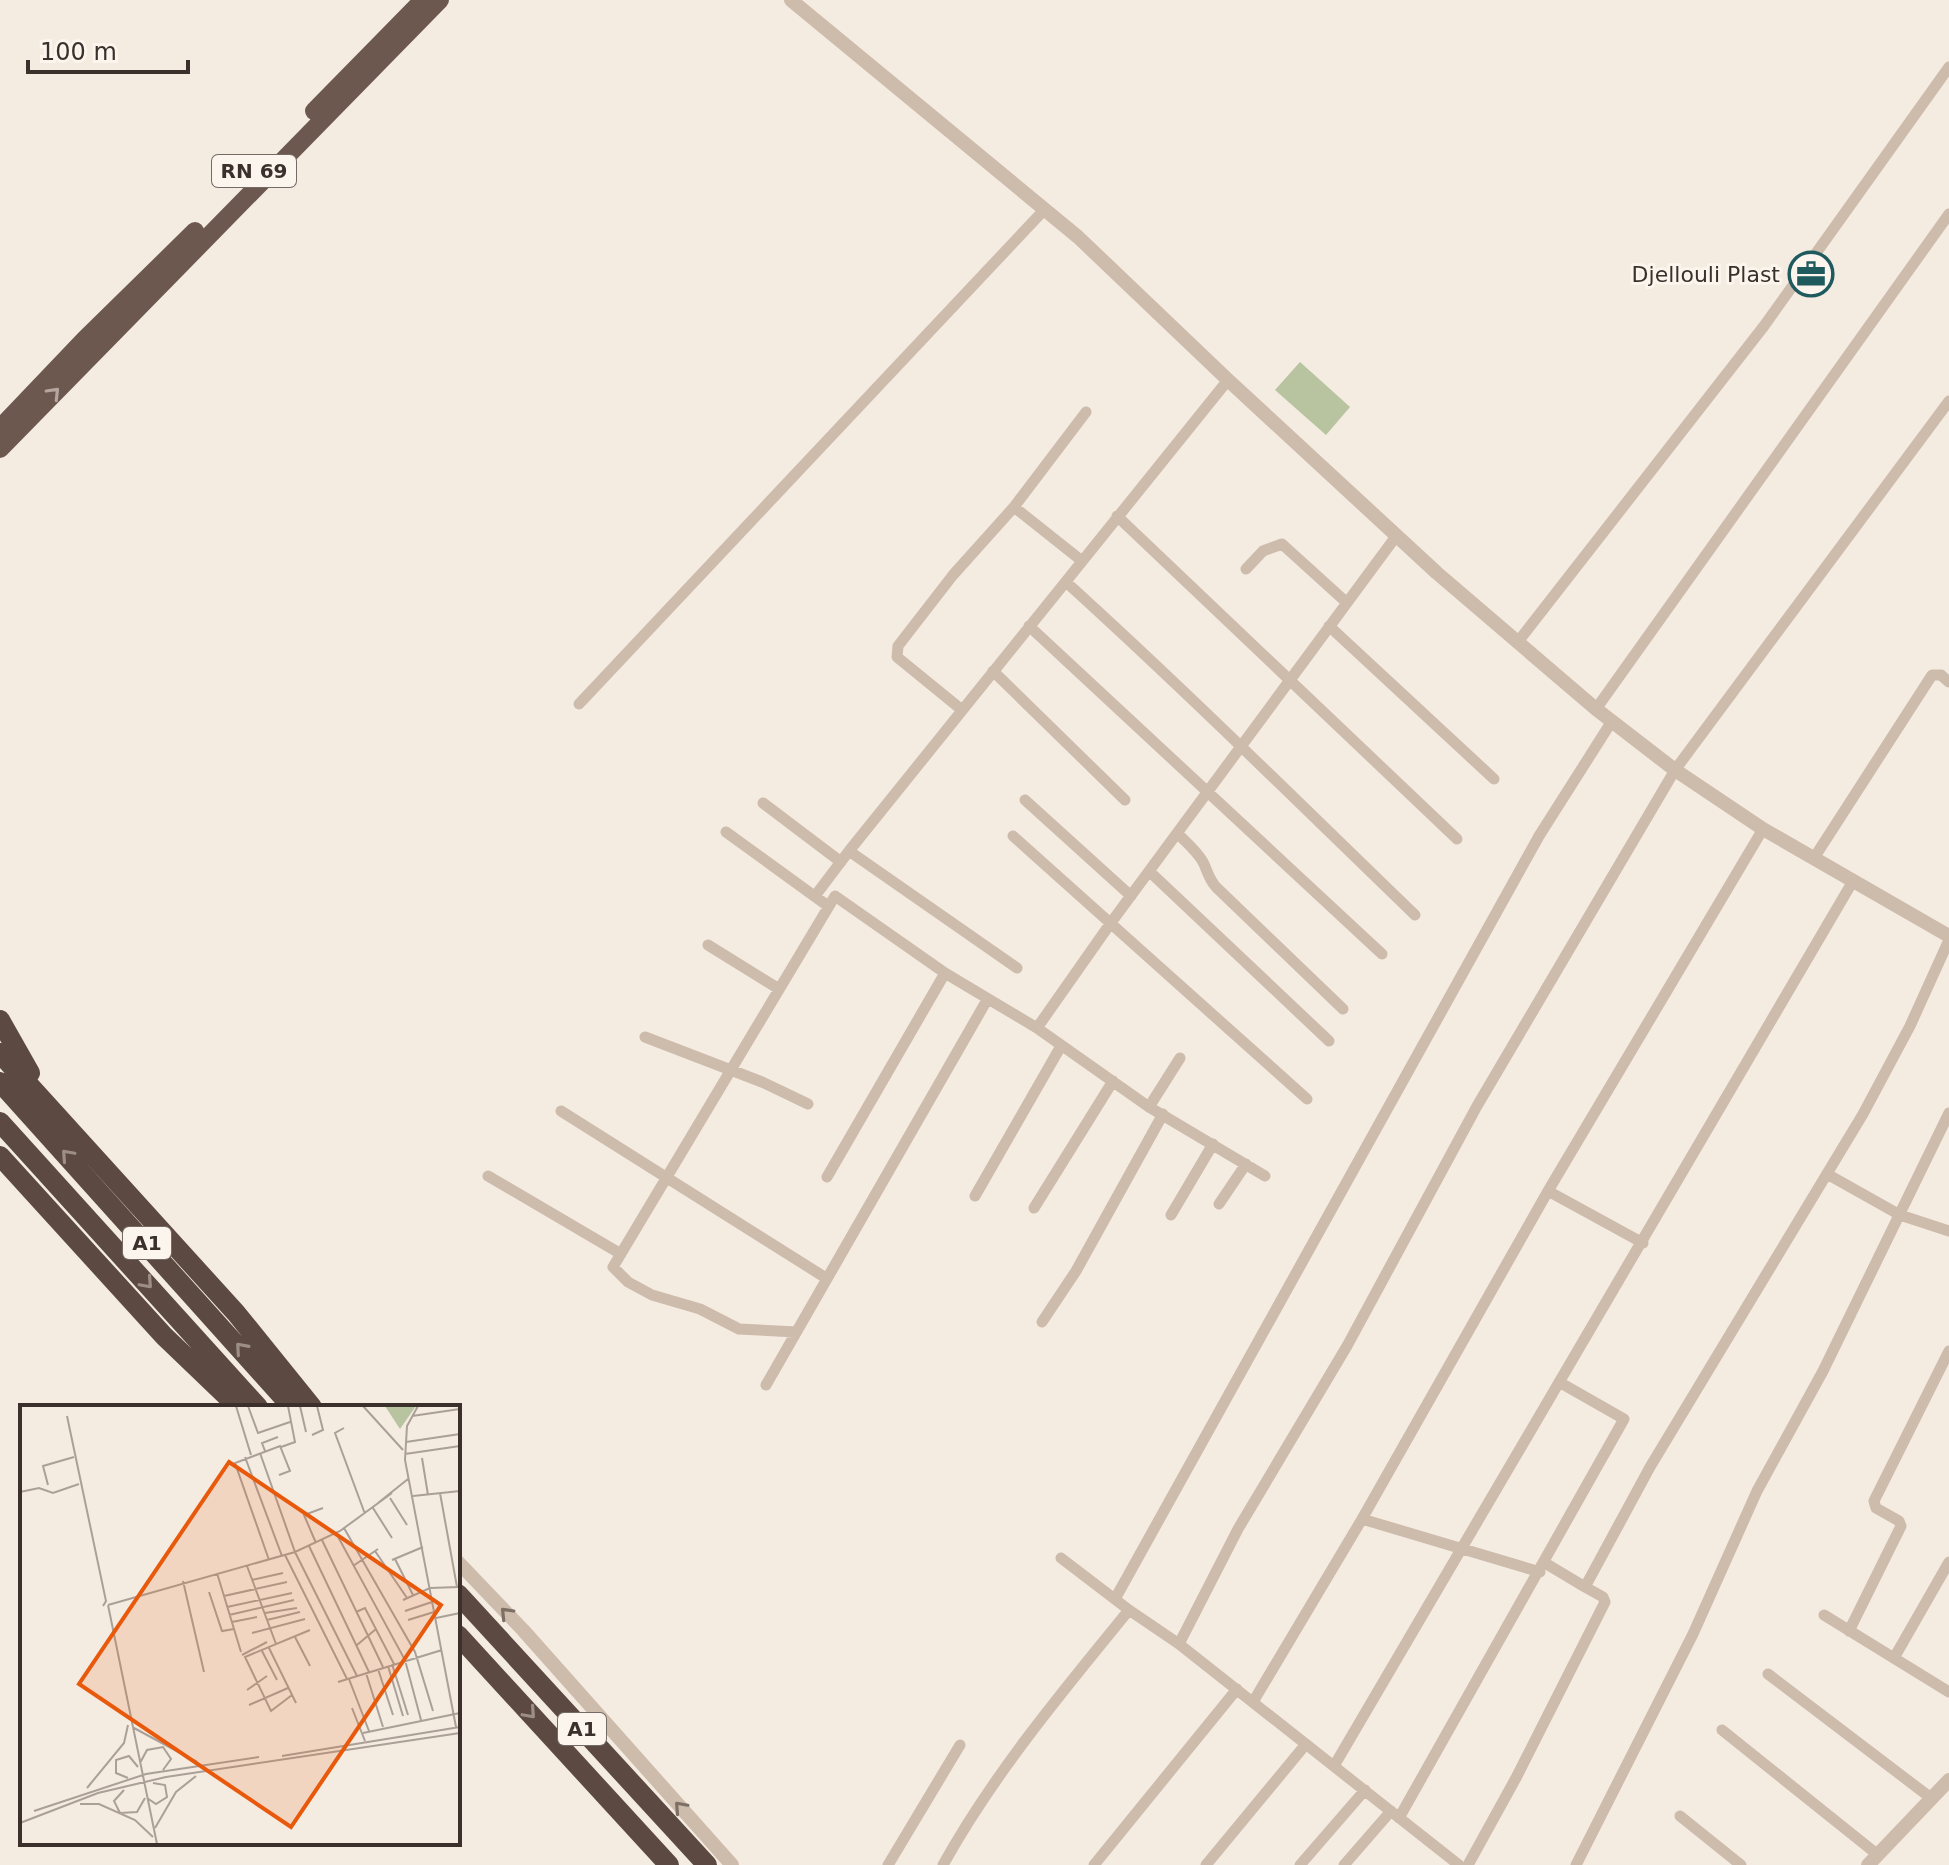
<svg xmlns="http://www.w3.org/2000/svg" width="1949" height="1865" viewBox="0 0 1949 1865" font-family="'DejaVu Sans',sans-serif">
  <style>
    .green { fill: #b8c4a0 }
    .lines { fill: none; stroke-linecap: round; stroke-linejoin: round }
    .minor { stroke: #cdbbac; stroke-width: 11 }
    .tertiary { stroke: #cdbbac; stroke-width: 14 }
    .trunk { stroke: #6c584f; stroke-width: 18 }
    .motorway { stroke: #5c4a42; stroke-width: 20 }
    .oneway { stroke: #b4a69e }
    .oneway2 { stroke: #9c8e87 }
    .oneway3 { stroke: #7d6f65 }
    .labels { text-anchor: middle; stroke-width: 6; stroke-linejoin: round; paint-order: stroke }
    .shield { fill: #fbf5ee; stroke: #756b66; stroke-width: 2 }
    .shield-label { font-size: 20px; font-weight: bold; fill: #3b302b }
    .poi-label { font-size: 22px; fill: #3b302b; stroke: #fbf5ee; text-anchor: end }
    .inset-road { fill: none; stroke: #aaa098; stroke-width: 2 }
    .view { fill: #e8590c; fill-opacity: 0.15; stroke: #e8590c; stroke-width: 4 }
    .inset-edge { fill: none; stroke: #3b302b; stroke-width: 4 }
  </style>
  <rect width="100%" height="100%" fill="#f4ebe1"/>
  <!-- green -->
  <path class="green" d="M 1300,362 L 1350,407 L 1326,435 L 1275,390 Z"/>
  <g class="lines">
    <!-- minor -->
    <path class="minor" d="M 1014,507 L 1082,561
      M 1117,516 L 1457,839
      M 1246,569 L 1263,551 L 1282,544 L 1346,602
      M 1066,582 C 1185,690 1299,803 1415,915
      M 1029,626 L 1382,954
      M 1329,626 L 1494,779
      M 1517,643 L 1764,326 L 1949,67
      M 993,671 L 1125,800
      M 579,704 L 1045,209
      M 1596,709 L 1949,214
      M 962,710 L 897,657 L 898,646 L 953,575 L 1014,507 L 1086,412
      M 1025,800 L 1131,896
      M 763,803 L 841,862
      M 726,832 L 828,906
      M 1178,834 C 1187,843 1199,853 1204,864 C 1208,873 1209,879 1216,887 L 1343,1009
      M 1013,836 L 1307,1099
      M 849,851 L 1228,380
      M 1814,858 L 1932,675 L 1941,675 L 1949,682
      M 1150,872 L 1329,1041
      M 815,896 L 849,851 L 1017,968
      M 708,945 L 779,989
      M 1037,1028 L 1110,924 L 1397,535
      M 645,1037 L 762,1082 L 808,1104
      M 1149,1107 L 1180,1058
      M 561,1111 L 826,1278
      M 1827,1174 L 1900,1215 L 1949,1231
      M 488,1176 L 621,1254
      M 827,1177 L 945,973
      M 1548,1191 L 1643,1243
      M 975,1196 L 1061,1046
      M 1219,1204 L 1246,1164
      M 1034,1208 L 1113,1081
      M 1171,1215 L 1213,1144
      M 1042,1322 L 1076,1271 L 1163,1114
      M 796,1332 L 739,1329 L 700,1309 L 652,1295 L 628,1282 L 613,1267 L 835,896 L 945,973 L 1037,1028 L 1149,1107 L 1265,1176
      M 766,1385 L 987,1000
      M 1362,1519 L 1540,1572
      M 1061,1558 L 1129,1610 L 1179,1644 L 1459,1865
      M 1545,1563 L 1585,1587
      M 1115,1599 L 1539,836 L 1612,721
      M 1824,1615 L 1949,1692
      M 1849,1631 L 1901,1526 L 1899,1521 L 1876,1508 L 1874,1501 L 1949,1351
      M 1179,1644 L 1238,1529 L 1347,1346 L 1477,1106 L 1675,770 L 1949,401
      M 1894,1658 L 1949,1562
      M 1768,1674 L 1931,1798
      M 1253,1702 L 1362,1519 L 1548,1191 L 1763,829
      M 1722,1730 L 1878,1855
      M 1334,1766 L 1853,881
      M 1680,1816 L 1741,1865
      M 1399,1818 L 1624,1419 L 1559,1382
      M 888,1865 L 960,1745
      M 943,1865 C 994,1773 1063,1691 1129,1610
      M 1094,1865 L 1237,1689
      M 1206,1865 L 1306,1744
      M 1300,1865 L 1365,1790
      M 1344,1865 L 1391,1811
      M 1468,1865 L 1517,1776 L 1605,1602 L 1603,1597 L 1585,1587 L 1650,1467 L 1863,1114 L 1910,1026 L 1949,940
      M 1576,1865 L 1693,1634 L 1757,1491 L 1823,1371 L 1949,1113"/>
    <!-- tertiary -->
    <path class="tertiary" d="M 791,0 L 1078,237 L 1228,380 L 1437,573 L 1596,709 L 1675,770 L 1763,829 L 1949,936
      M 458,1562 L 523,1630 L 732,1865
      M 1868,1865 L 1949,1780"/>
    <!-- trunk -->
    <path class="trunk" d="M 314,111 L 423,0
      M 0,428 L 84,340 L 195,231
      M 0,449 L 440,0"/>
    <!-- motorway -->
    <path class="motorway" d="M 0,1020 L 30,1073
      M 0,1053 L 236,1313 L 312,1407
      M 0,1082 L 292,1407
      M 0,1122 L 258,1407
      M 0,1156 L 164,1336 L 238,1407
      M 458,1594 L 707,1865
      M 458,1635 L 669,1865"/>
  </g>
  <!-- one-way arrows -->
  <defs><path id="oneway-chevron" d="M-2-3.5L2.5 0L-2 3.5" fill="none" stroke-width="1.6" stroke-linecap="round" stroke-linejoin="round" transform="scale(2)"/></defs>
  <use class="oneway" href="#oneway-chevron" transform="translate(54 393) rotate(-46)"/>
  <g class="oneway2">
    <use href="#oneway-chevron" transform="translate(67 1155) rotate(-132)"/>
    <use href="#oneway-chevron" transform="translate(147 1283) rotate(48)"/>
    <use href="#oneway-chevron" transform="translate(241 1348) rotate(-131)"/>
    <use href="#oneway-chevron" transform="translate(530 1713) rotate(48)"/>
  </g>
  <g class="oneway3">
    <use href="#oneway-chevron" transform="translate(506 1613) rotate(-134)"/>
    <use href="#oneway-chevron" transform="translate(680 1807) rotate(-132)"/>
  </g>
  <!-- icons -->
  <defs>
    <g id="office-ring" transform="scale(2.3)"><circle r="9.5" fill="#fbf5ee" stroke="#1f5a5e" stroke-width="1.5"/><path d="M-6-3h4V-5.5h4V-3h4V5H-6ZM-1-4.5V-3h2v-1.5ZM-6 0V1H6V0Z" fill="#1f5a5e"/></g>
  </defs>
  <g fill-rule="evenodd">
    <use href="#office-ring" x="1811" y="274"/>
  </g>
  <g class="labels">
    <!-- shield labels -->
    <g class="shield">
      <rect x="212" y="155" width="84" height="32" rx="6"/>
      <rect x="123" y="1227" width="48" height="32" rx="6"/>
      <rect x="558" y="1713" width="48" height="32" rx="6"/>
    </g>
    <g class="shield-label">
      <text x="254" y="178">RN 69</text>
      <text x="147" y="1250">A1</text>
      <text x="582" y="1736">A1</text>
    </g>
    <!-- poi labels -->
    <g class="poi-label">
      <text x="1780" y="282">Djellouli Plast</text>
    </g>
  </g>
  <!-- overview -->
  <g transform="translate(20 1405)">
    <rect width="440" height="440" fill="#f4ebe1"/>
    <path d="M 365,1 L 396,1 L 380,24 Z" fill="#b8c4a0"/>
    <path class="inset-road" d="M 216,1 L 231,50M 228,1 L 238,28 L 270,17M 280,1 L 286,27M 343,1 L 383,45M 398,1 L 387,21 L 385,55 L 436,322M 47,11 L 86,196 L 83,201M 392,11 L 440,4M 324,23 L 315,28 L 345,109M 292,30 L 303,25 L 297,1M 386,37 L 440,29M 261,42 L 275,37 L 268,1M 245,46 L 242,38 L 258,32M 240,48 L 275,147 L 337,271M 385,49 L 440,41M 225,52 L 262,151M 402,53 L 408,90M 28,80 L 23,61 L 54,52M 0,87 L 19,83 L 33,88 L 59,79M 420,88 L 437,182M 393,91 L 440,86M 370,93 L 387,120M 358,98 L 388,74M 353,103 L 372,133M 324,123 L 395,247 L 413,306M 316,128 L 385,255 L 401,315M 302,135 L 363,262M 296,138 L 284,110 L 303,103M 289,141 L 349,267M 355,146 L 387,193M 265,150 L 327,274M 375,154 L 393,190M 249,155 L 215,58 L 260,41 L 270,66 L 259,70M 372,155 L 403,142M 227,161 L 256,239M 333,161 L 358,144M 197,168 L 221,247M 232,175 L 263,168M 163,176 L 184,267M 189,187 L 202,226 L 214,224M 204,191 L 267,177M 383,195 L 410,183 L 439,182M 88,200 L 275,147 L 320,126 L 372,88M 88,200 L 137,439M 207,202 L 272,188M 385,206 L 412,197M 336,207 L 345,203 L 374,259M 245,208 L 277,203M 209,210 L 274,195M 416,213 L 440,208M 247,215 L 280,207M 388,215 L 414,207M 212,217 L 237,212M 232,228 L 285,214M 275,232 L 290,261M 337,240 L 356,224M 249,243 L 276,298M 242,246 L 257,275M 222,250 L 247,237M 372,259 L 388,310M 368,261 L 383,311M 358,264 L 373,310M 346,268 L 363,322M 329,274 L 349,326M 318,277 L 422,245M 227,285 L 247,271M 272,290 L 251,306 L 225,252 L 290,225M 229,300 L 268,283M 332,303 L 345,336M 114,323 L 177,357M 343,328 L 440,308M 262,351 L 440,322M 120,358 L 127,345 L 143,342 L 151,354 L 143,365M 108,373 L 96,368 L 96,355 L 109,351 L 118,362M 67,383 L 104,338 L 108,320M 104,385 L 94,396 L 100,408 L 117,407 L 125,393M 127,393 L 136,399 L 147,392 L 145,380 L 133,378M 60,399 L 79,399 L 115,415 L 133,432M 14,406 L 126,369 L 239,352M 0,418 L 78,388 L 146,372 L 440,328M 135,423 L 156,387 L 176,371"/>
    <path class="view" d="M 209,57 L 421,200 L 271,422 L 59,279 Z"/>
    <rect width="440" height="440" class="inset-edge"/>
  </g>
  <!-- scale -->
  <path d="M28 60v12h160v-12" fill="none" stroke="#3b302b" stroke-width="4"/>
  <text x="40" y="60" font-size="24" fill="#3b302b" stroke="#fbf5ee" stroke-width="6" paint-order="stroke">100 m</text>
</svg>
